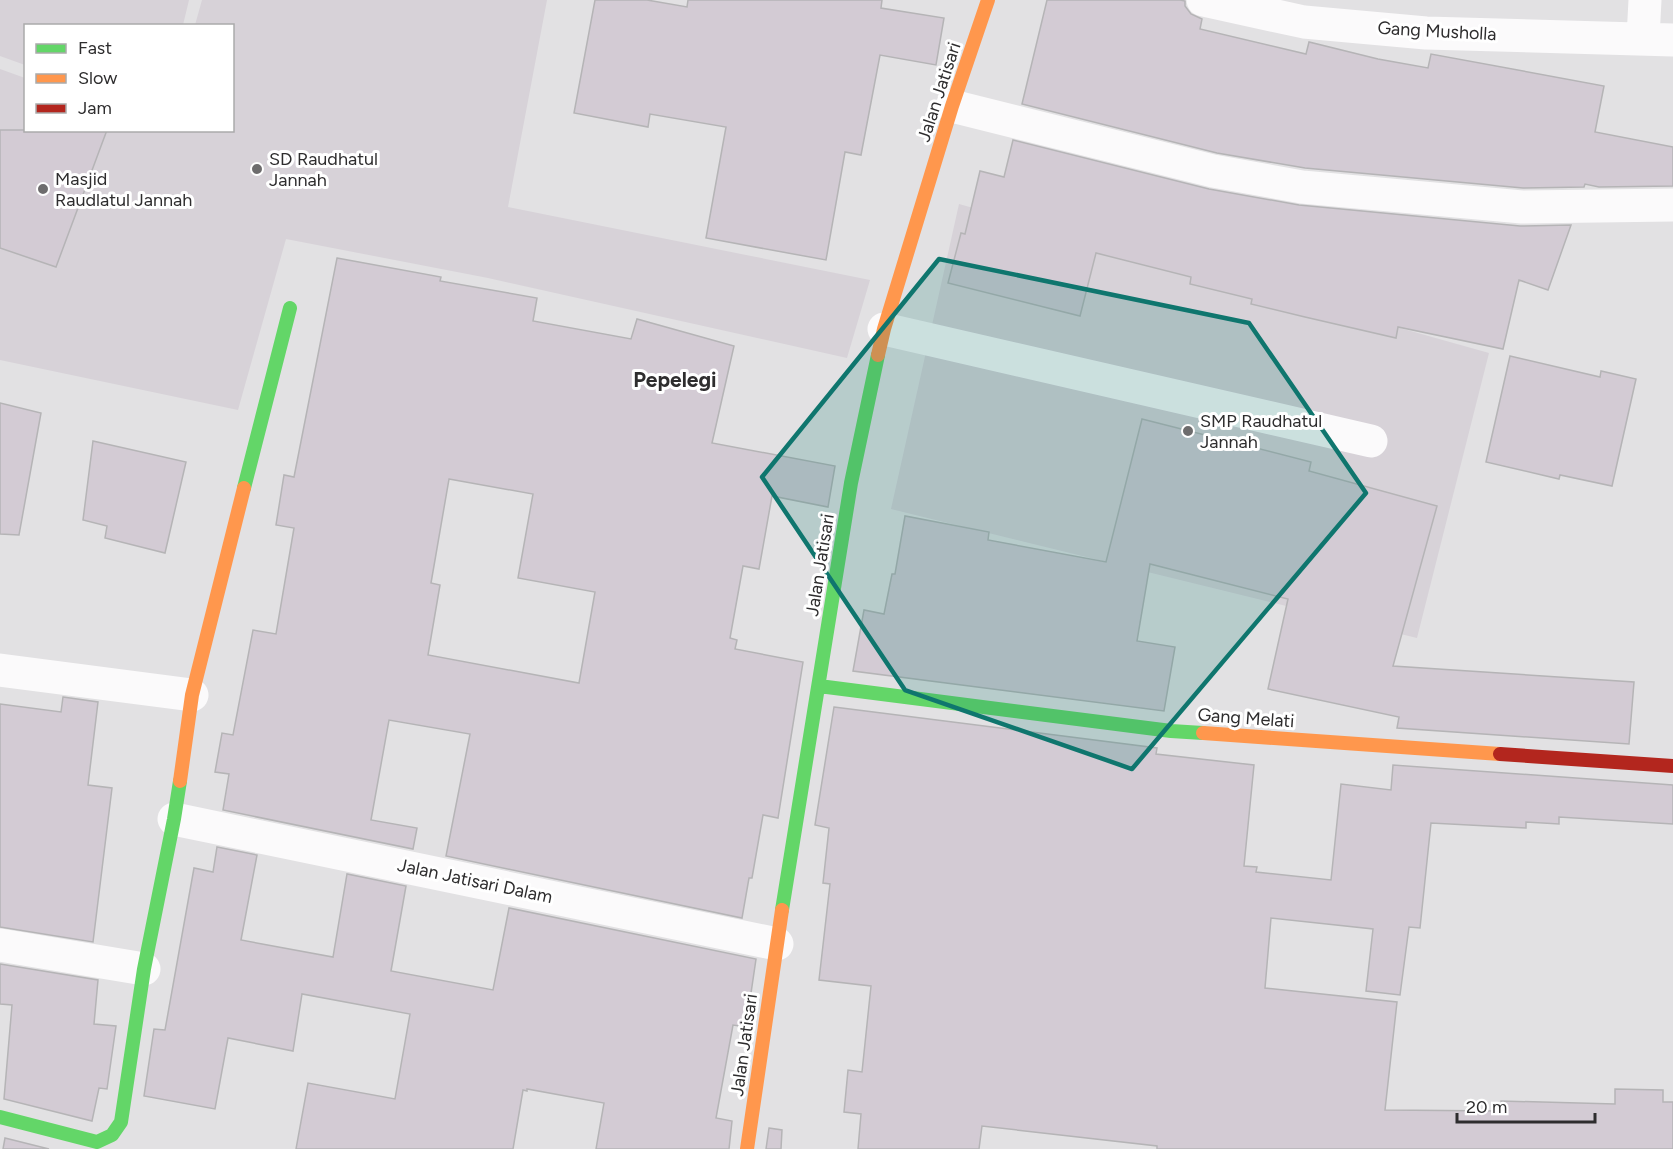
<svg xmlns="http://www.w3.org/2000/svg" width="1673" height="1149" viewBox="0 0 1673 1149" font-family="Figtree,sans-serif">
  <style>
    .built { fill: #d7d2d8 }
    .building { fill: #d3cbd4; stroke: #b5b4b6; stroke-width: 1.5; fill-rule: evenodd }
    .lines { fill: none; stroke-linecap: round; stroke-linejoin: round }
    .street { stroke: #fbfafb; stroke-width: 33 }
    .fast { stroke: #63d668; stroke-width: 14 }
    .slow { stroke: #ff974d; stroke-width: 14 }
    .jam { stroke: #b3261e; stroke-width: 14 }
    .marked { fill: #0f766e; fill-opacity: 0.2; stroke: #0f766e; stroke-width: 4.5; stroke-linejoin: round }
    .poi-dot { fill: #6d6c6d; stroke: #fff; stroke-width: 2 }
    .labels { text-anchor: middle; stroke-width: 6; stroke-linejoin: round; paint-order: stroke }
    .street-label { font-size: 18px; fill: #2e2d2e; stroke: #fff }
    .poi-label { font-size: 18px; fill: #2e2d2e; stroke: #fff; text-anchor: start }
    .quarter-label { font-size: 21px; font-weight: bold; fill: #2e2d2e; stroke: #fff }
  </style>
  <rect width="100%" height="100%" fill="#e2e1e3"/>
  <!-- built -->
  <path class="built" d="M 0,0 L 189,0 L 183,25 L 26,26 L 25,65 L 0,56 Z
    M 202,0 L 547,0 L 508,207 L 870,280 L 847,358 L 488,278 L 286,239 L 238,410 L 0,360 L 0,69 L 25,78 L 26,130 L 232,130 L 232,26 L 195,25 Z
    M 959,204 L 1489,353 L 1417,638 L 891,509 Z"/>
  <!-- building -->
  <path class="building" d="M 595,0 L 647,0 L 687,7 L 688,0 L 882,0 L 881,8 L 944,18 L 936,65 L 880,55 L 861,155 L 845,152 L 826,260 L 706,238 L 726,127 L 650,114 L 648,127 L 574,113 Z
    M 1047,0 L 1180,0 L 1185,1 L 1185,6 L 1191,14 L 1202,19 L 1200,29 L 1306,54 L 1309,42 L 1378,59 L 1428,68 L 1431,54 L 1604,86 L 1595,132 L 1673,147 L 1673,186 L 1599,187 L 1585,184 L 1584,187 L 1523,188 L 1305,168 L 1217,153 L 1022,104 Z
    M 0,130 L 107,130 L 56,267 L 0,248 Z
    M 1013,140 L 1209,189 L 1299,205 L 1520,226 L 1571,225 L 1548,290 L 1519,280 L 1503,349 L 1398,327 L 1396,338 L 1305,317 L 1251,304 L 1252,299 L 1190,284 L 1191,277 L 1096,253 L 1080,316 L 948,283 L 961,233 L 965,234 L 980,171 L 1004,177 Z
    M 337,258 L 441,277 L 440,281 L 537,298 L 533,321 L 631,339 L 637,319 L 734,346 L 712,443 L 835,466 L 828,507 L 772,496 L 759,569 L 743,566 L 730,638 L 737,640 L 735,649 L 803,662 L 778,818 L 763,815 L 752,878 L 749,878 L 742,918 L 446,856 L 470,734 L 389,720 L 371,820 L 417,828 L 413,849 L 223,810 L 229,774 L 215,772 L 222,733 L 233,735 L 253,630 L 276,634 L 294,528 L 276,525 L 284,475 L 294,477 ZM 449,479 L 533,494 L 518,578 L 595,592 L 579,683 L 428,655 L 440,585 L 431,583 Z
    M 1510,356 L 1600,377 L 1601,371 L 1636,379 L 1612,486 L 1560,475 L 1559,479 L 1486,462 Z
    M 0,403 L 41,413 L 19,535 L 0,534 Z
    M 1142,419 L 1311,462 L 1309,471 L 1437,506 L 1393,666 L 1634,682 L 1629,744 L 1397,728 L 1399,717 L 1268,689 L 1288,599 L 1150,564 L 1137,641 L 1175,647 L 1164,711 L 853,671 L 864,610 L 884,614 L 892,574 L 895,574 L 905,516 L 989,532 L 988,540 L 1106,562 Z
    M 93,441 L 186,462 L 165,553 L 105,538 L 107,526 L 83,520 Z
    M 63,697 L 98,702 L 88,785 L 112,788 L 93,942 L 0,927 L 0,704 L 61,712 Z
    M 834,707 L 1157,748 L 1156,754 L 1254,765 L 1244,866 L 1257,867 L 1256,872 L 1331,880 L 1341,784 L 1391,790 L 1393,765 L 1673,785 L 1673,824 L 1559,817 L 1559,824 L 1526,822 L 1526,828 L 1431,823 L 1420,928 L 1409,927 L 1400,995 L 1366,991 L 1373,929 L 1271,918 L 1265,988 L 1397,1002 L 1385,1110 L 1501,1111 L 1501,1101 L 1615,1104 L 1615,1089 L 1663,1090 L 1663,1102 L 1673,1102 L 1673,1149 L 1157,1149 L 1157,1146 L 982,1126 L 979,1149 L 858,1149 L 861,1114 L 844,1112 L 848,1070 L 862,1072 L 871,986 L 819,980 L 830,884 L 823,883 L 829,828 L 815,825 Z
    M 217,847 L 257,855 L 241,940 L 333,957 L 347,874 L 406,886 L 391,971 L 493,990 L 509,908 L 756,959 L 746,1027 L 733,1025 L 716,1118 L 732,1121 L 729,1149 L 596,1149 L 604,1103 L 527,1089 L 527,1091 L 523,1090 L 513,1149 L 296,1149 L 308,1083 L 395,1099 L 410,1014 L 302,994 L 293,1051 L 228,1038 L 215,1109 L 144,1096 L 154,1029 L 165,1030 L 194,868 L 213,872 Z
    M 0,964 L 98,980 L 94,1024 L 116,1026 L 107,1089 L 99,1088 L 92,1121 L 4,1099 L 12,1005 L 0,1004 Z
    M 769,1128 L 782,1130 L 781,1149 L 766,1149 Z
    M 5,1138 L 49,1149 L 3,1149 Z"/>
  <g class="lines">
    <!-- street -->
    <path class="street" d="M 1203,0 L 1304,22 L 1426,33 L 1673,40
      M 1643,38 L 1645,0
      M 952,106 L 1213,171 L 1302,187 L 1522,207 L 1673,205
      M 884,329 L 1371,441
      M 0,670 L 192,695
      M 174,819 L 777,944
      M 0,945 L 144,969"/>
    <!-- fast -->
    <path class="fast" d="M 244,488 L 290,308
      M 819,686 L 1171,731 L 1203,733
      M 782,910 L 851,483 L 878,355
      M 0,1117 L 97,1142 L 112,1135 L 121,1122 L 144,969 L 174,819 L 180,781"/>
    <!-- slow -->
    <path class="slow" d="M 878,355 L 884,329 L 952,106 L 988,0
      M 1203,733 L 1500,754
      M 180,781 L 192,695 L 244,488
      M 747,1149 L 782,910"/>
    <!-- jam -->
    <path class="jam" d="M 1500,754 L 1673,766"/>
  </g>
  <!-- marked area -->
  <path class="marked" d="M 939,259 L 1249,323 L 1366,493 L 1132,769 L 905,690 L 762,477 Z"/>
  <!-- markers -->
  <g class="poi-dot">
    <circle cx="257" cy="169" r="6"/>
    <circle cx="43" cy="189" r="6"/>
    <circle cx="1188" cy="431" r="6"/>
  </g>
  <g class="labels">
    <!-- street labels -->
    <g class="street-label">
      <text transform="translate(1437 31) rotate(3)" y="6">Gang Musholla</text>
      <text transform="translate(939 92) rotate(-72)" y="6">Jalan Jatisari</text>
      <text transform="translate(820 565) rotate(-81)" y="6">Jalan Jatisari</text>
      <text transform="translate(1246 718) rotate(4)" y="6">Gang Melati</text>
      <text transform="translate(475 881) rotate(12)" y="6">Jalan Jatisari Dalam</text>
      <text transform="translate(744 1045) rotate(-82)" y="6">Jalan Jatisari</text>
    </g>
    <!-- poi labels -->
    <g class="poi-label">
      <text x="269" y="165">SD Raudhatul<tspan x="269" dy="21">Jannah</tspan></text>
      <text x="55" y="185">Masjid<tspan x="55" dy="21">Raudlatul Jannah</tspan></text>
      <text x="1200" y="427">SMP Raudhatul<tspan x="1200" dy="21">Jannah</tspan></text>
    </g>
    <!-- quarter labels -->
    <g class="quarter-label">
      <text x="675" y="387">Pepelegi</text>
    </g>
  </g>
  <!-- legend -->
  <rect x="24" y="24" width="210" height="108" fill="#ffffff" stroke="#ababab" stroke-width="1.5"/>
  <rect x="36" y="44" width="30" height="9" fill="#63d668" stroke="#ababab" stroke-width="1.5"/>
  <text x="78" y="54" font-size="18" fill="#2e2d2e">Fast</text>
  <rect x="36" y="74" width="30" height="9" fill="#ff974d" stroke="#ababab" stroke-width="1.5"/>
  <text x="78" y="84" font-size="18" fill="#2e2d2e">Slow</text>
  <rect x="36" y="104" width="30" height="9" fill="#b3261e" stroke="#ababab" stroke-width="1.5"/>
  <text x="78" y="114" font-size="18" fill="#2e2d2e">Jam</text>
  <!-- scale -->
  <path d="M1457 1113v9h138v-9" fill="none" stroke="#2e2d2e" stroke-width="3"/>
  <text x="1466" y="1113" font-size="18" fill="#2e2d2e" stroke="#ffffff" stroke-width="4.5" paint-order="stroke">20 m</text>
</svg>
